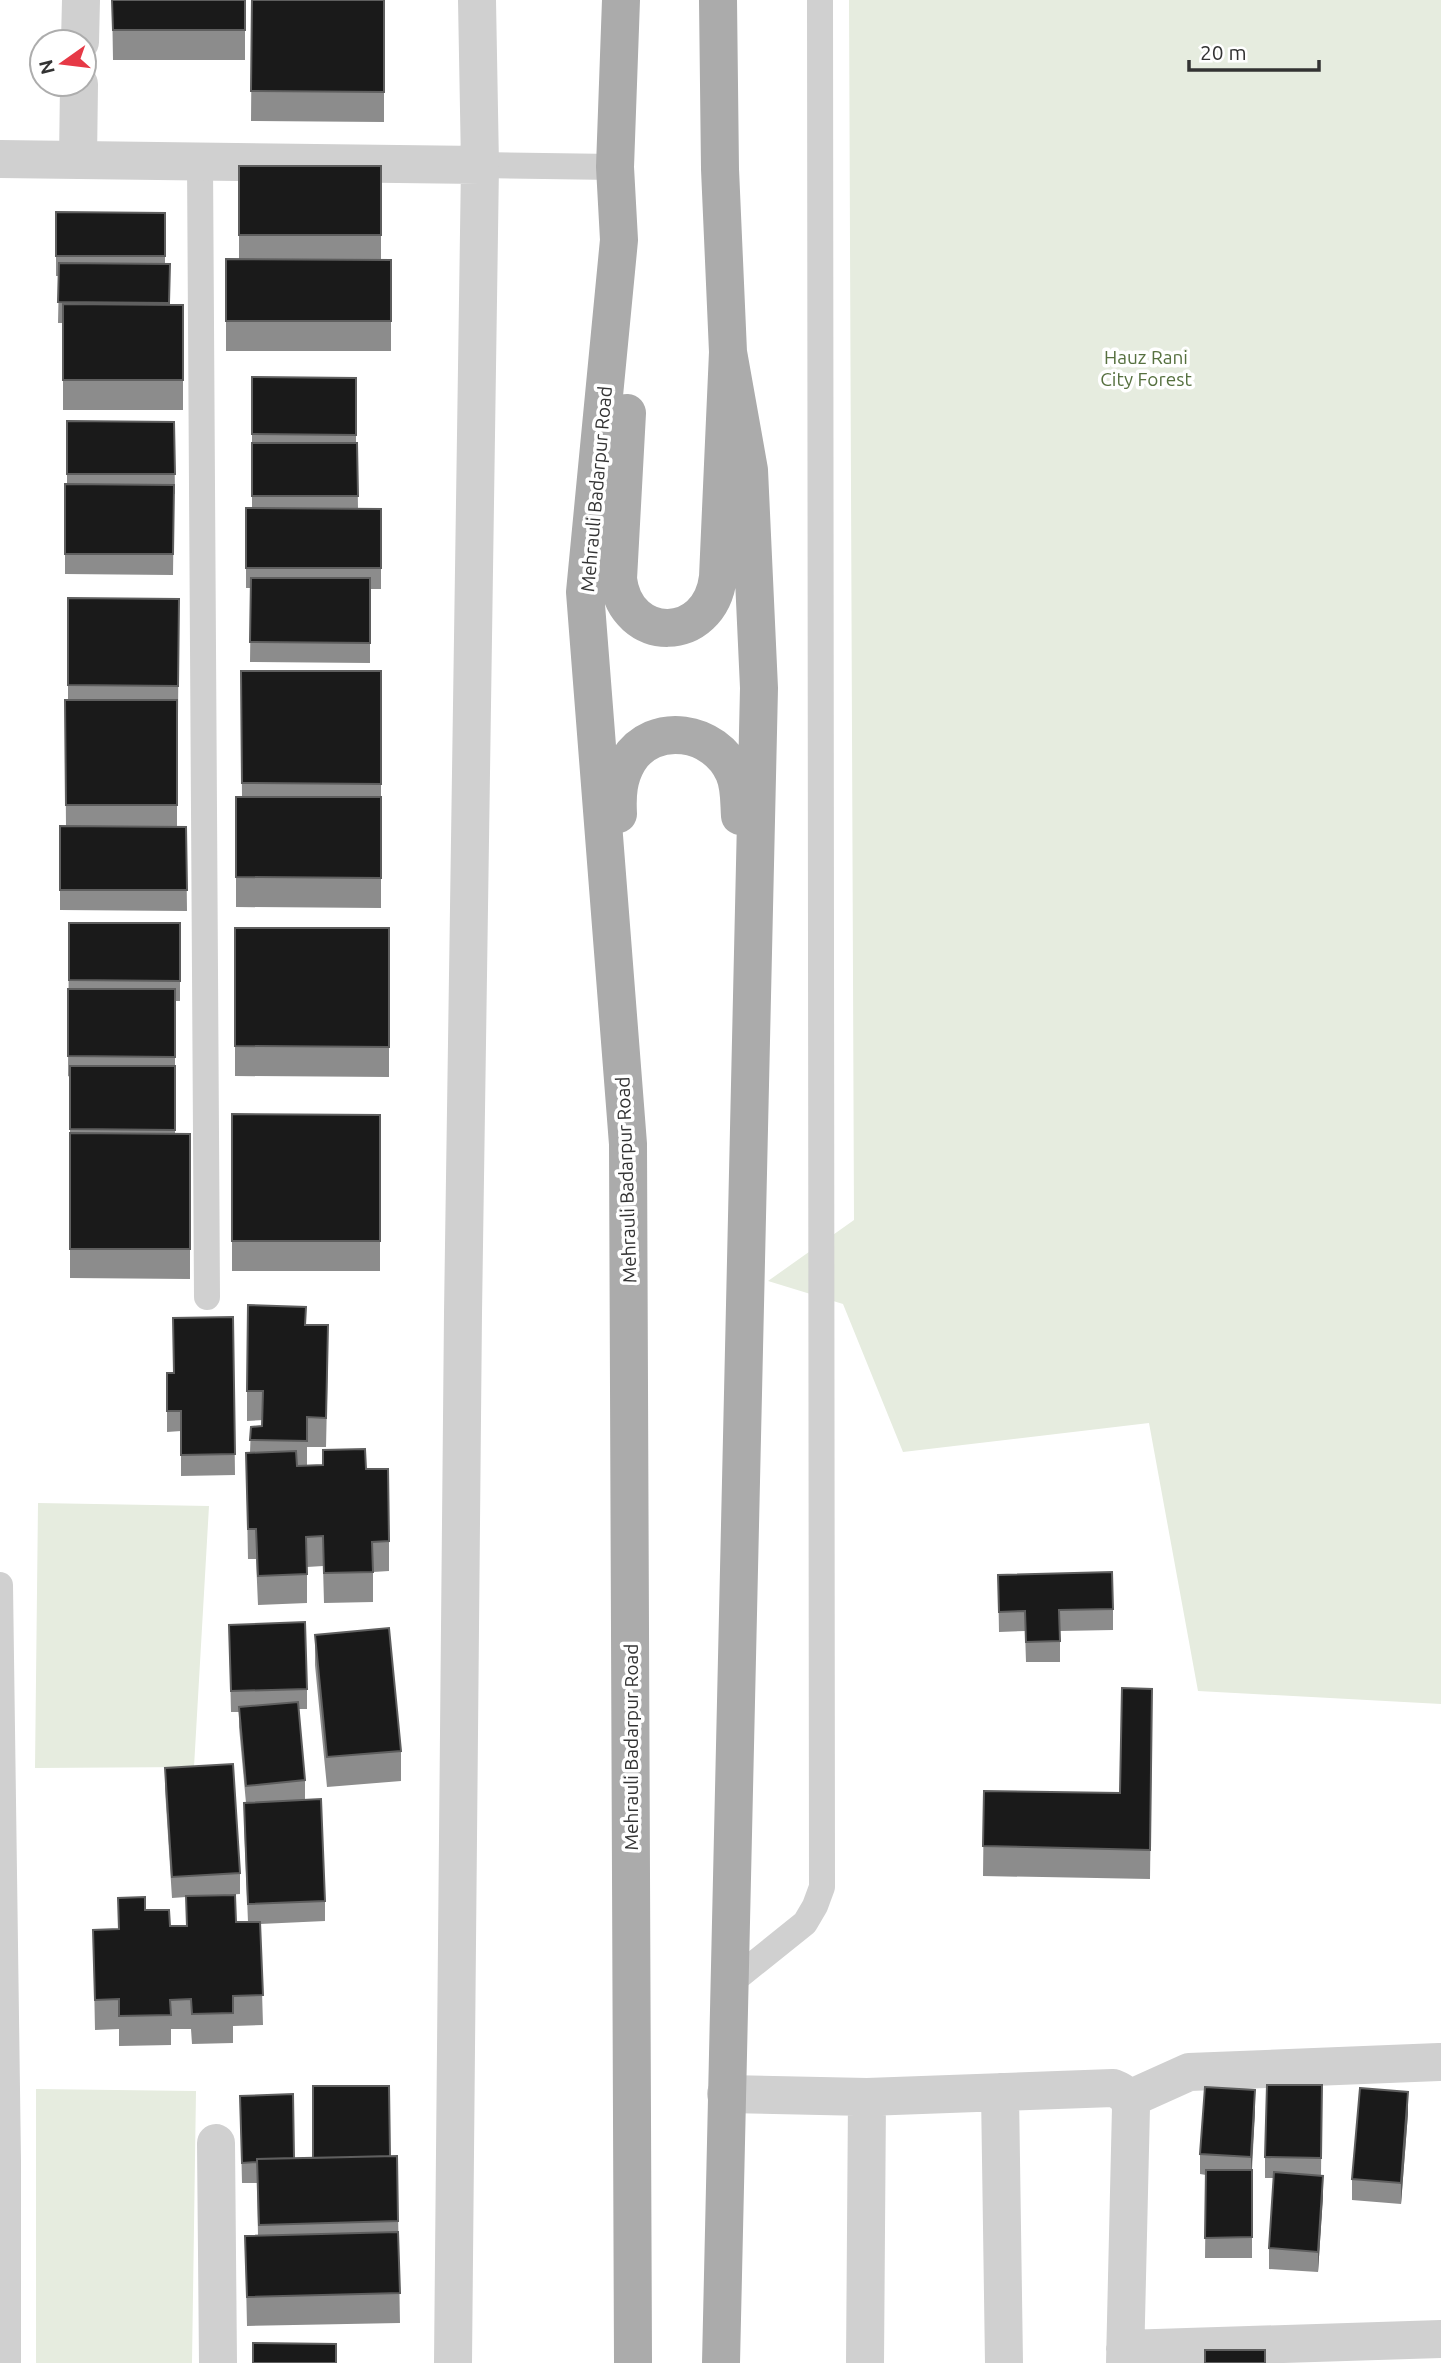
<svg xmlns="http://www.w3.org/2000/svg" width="1441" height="2363" viewBox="0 0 1441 2363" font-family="Ubuntu,sans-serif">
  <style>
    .green { fill: #e6ecdf }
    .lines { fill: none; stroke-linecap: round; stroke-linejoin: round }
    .service { stroke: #d0d0d0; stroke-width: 26 }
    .minor { stroke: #d0d0d0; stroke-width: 38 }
    .primary { stroke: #ababab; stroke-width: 38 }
    .wall { fill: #8c8c8c }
    .shaded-wall { fill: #5f5f5f }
    .building { fill: #1a1a1a; stroke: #5f5f5f; stroke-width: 2 }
    .labels { text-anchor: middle; stroke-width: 7; stroke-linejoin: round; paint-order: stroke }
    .park-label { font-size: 19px; fill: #56703f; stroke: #fff }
    .street-label { font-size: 19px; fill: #333; stroke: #fff }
  </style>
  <rect width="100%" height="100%" fill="#fff"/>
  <!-- green -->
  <path class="green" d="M 849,0 L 1441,0 L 1441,1704 L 1198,1691 L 1149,1423 L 903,1452 L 843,1304 L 768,1281 L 854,1220 Z
    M 38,1503 L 209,1506 L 194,1767 L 35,1768 Z
    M 36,2089 L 196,2091 L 192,2363 L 36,2363 Z"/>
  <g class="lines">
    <!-- service -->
    <path class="service" d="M 200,162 L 207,1297
      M 480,165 L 615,167
      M 0,1585 L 8,2161 L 8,2363
      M 729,1984 L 805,1923 L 815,1906 L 822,1887 L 820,0"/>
    <!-- minor -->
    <path class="minor" d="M 80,42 L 81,0
      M 0,159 L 480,165
      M 78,160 L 79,84
      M 1000,2092 L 1004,2363
      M 726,2094 L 867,2097 L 1113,2088 C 1123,2092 1128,2095 1131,2107 L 1125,2363
      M 1129,2099 L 1189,2072 L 1439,2062
      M 216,2143 L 218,2363
      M 1125,2349 L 1441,2339
      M 453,2363 L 463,1313 L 480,165 L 477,0
      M 865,2363 L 867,2097"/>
    <!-- primary -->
    <path class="primary" d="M 621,0 L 615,167 L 619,240 L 585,592 L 628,1144 L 633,2363
      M 627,413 L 618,579 C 626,645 710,644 718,577 L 728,352 L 720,169 L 718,0
      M 618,814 C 617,795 618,778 628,761 C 653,720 716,730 734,773 C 740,786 739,802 740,816
      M 721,2363 L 759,688 L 749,470 L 728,352"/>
  </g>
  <!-- wall -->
  <path class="wall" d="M 112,0 L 245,0 L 245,60 L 113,60 Z
    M 252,0 L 384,0 L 384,122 L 251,121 Z
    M 239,166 L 381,166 L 381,260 L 391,260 L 391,351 L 226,351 L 226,259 L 239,259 Z
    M 56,212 L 165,213 L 165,264 L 170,264 L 170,305 L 183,305 L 183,410 L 63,410 L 63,323 L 58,323 L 59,276 L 56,276 Z
    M 252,377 L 356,378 L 356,443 L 357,443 L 358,509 L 381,509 L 381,589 L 370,589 L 370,663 L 250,662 L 251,588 L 246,588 L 246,508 L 252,508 Z
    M 67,421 L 174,422 L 175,494 L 174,494 L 173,575 L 65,574 L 65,484 L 67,484 Z
    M 68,598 L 179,599 L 178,715 L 177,715 L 177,827 L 186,827 L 187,911 L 60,910 L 60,826 L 66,826 L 65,700 L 68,700 Z
    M 241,671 L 381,671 L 381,908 L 236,907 L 236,797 L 242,797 Z
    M 69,923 L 180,923 L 180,1001 L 175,1001 L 175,1134 L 190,1134 L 190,1279 L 70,1278 L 70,1077 L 68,1076 Z
    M 235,928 L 389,928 L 389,1077 L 235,1076 Z
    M 232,1114 L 380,1115 L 380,1271 L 232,1271 Z
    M 233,1317 L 235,1475 L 181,1476 L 181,1431 L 167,1432 L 167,1373 L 174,1373 Z
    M 306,1325 L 328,1355 L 326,1447 L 307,1447 L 307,1466 L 323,1465 L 323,1450 L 366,1469 L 389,1541 L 389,1571 L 373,1572 L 373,1602 L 324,1603 L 323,1566 L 307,1567 L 307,1603 L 258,1605 L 256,1559 L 248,1559 L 246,1453 L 250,1452 L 251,1427 L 262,1426 L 263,1420 L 247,1421 L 247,1391 Z
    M 998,1575 L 1113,1609 L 1113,1630 L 1060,1631 L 1060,1662 L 1026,1662 L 1025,1631 L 999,1632 Z
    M 229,1625 L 307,1689 L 307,1709 L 299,1709 L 305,1780 L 305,1800 L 325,1901 L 325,1921 L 260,1924 L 263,2025 L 233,2026 L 233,2043 L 192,2044 L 191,2029 L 171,2029 L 171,2045 L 119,2046 L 119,2029 L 95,2030 L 93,1930 L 118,1929 L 118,1898 L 145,1910 L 170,1926 L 186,1926 L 186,1897 L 172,1898 L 165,1789 L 165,1768 L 240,1873 L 240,1894 L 225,1895 L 236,1922 L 248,1922 L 244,1824 L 244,1803 L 246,1803 L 239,1727 L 239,1712 L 231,1712 Z
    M 315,1635 L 401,1751 L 401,1781 L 327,1787 L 315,1665 Z
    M 1152,1718 L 1150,1879 L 983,1876 L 984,1791 L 1120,1793 Z
    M 1322,2085 L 1321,2175 L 1323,2196 L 1318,2272 L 1269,2269 L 1269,2248 L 1274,2178 L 1265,2178 L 1265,2157 Z
    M 240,2096 L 294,2158 L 397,2156 L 400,2323 L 247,2326 L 245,2236 L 258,2236 L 257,2183 L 242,2183 Z
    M 1255,2111 L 1252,2170 L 1252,2258 L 1205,2258 L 1206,2175 L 1200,2174 L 1200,2154 Z
    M 1408,2113 L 1401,2204 L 1352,2200 L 1352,2179 Z"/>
  <!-- shaded-wall -->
  <path class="shaded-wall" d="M 1255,2090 L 1255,2111 L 1251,2178 L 1251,2157 Z
    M 1408,2092 L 1408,2113 L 1401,2204 L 1401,2183 Z
    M 1323,2176 L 1323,2196 L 1318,2272 L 1318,2252 Z"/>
  <!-- building -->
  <path class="building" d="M 112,0 L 245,0 L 245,30 L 113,30 Z
    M 252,0 L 384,0 L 384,92 L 251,91 Z
    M 239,166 L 381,166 L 381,235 L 239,235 Z
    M 56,212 L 165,213 L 165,256 L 56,256 Z
    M 226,259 L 391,260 L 391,321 L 226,321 Z
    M 59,263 L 170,264 L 169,303 L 58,302 Z
    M 63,304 L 183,305 L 183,380 L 63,380 Z
    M 252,377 L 356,378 L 356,435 L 252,434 Z
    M 67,421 L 174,422 L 175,474 L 67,474 Z
    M 252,443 L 357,443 L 358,496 L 252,496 Z
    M 65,484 L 174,485 L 173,554 L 65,554 Z
    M 246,508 L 381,509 L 381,568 L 246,568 Z
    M 251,578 L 370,578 L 370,643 L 250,642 Z
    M 68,598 L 179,599 L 178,686 L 68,685 Z
    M 241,671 L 381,671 L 381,784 L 242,783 Z
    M 65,700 L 177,700 L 177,805 L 66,805 Z
    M 236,797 L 381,797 L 381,878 L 236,877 Z
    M 60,826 L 186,827 L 187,890 L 60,890 Z
    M 69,923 L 180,923 L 180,981 L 69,980 Z
    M 235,928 L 389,928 L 389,1047 L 235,1046 Z
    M 68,989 L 175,989 L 175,1057 L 68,1056 Z
    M 70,1066 L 175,1066 L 175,1130 L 70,1129 Z
    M 232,1114 L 380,1115 L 380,1241 L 232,1241 Z
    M 70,1133 L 190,1134 L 190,1249 L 70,1249 Z
    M 248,1305 L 306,1307 L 305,1325 L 328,1325 L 326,1418 L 307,1417 L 307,1441 L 250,1440 L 251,1427 L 262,1426 L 263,1391 L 247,1391 Z
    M 233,1317 L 235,1454 L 181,1455 L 181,1411 L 167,1411 L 167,1373 L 174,1373 L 173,1318 Z
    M 365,1449 L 366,1469 L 388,1469 L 389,1541 L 372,1542 L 373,1572 L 324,1573 L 323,1536 L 306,1537 L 307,1574 L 258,1576 L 256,1529 L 248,1529 L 246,1453 L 296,1451 L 297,1466 L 323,1465 L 323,1450 Z
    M 1112,1572 L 1113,1609 L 1059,1610 L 1060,1641 L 1026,1642 L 1025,1611 L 999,1612 L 998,1575 Z
    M 305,1622 L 307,1689 L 231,1691 L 229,1625 Z
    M 389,1628 L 401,1751 L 327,1757 L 315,1635 Z
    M 1122,1688 L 1152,1689 L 1150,1850 L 983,1846 L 984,1791 L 1120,1793 Z
    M 298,1702 L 305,1780 L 246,1786 L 239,1707 Z
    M 233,1764 L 240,1873 L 172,1877 L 165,1768 Z
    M 321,1799 L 325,1901 L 248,1904 L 244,1803 Z
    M 235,1895 L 236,1922 L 260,1922 L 263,1995 L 233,1996 L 233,2013 L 192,2014 L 191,1999 L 170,2000 L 171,2015 L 119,2016 L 119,1999 L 95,2000 L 93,1930 L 119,1929 L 118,1898 L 145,1897 L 145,1910 L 169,1910 L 170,1926 L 187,1926 L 186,1896 Z
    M 1267,2085 L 1322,2085 L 1321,2158 L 1265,2157 Z
    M 313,2086 L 389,2086 L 390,2156 L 313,2158 Z
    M 1205,2087 L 1255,2090 L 1251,2157 L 1200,2154 Z
    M 1360,2088 L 1408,2092 L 1401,2183 L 1352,2179 Z
    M 293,2094 L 294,2158 L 257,2159 L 257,2162 L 242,2163 L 240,2096 Z
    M 397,2156 L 398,2221 L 259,2225 L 257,2159 Z
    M 1206,2170 L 1252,2170 L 1252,2237 L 1205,2238 Z
    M 1274,2172 L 1323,2176 L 1318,2252 L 1269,2248 Z
    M 398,2232 L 400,2293 L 247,2297 L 245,2236 Z
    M 253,2343 L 336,2344 L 336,2363 L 253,2363 Z
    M 1205,2350 L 1265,2350 L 1265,2363 L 1205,2363 Z"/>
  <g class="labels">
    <!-- park labels -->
    <g class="park-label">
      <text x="1146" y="364">Hauz Rani<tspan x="1146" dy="22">City Forest</tspan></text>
    </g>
    <!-- street labels -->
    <g class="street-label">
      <text transform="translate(596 489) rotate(-85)" y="7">Mehrauli Badarpur Road</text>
      <text transform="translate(626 1180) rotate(-92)" y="7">Mehrauli Badarpur Road</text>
      <text transform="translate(631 1747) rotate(-90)" y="7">Mehrauli Badarpur Road</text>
    </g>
  </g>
  <!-- north arrow -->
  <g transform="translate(63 63) rotate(256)"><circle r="33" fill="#ffffff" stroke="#adadad" stroke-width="2"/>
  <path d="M0-5L12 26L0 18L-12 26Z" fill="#e63946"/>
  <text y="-10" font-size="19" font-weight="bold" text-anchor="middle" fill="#333333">N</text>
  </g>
  <!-- scale -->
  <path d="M1189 60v10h130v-10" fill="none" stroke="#333333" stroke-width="3.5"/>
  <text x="1200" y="60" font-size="21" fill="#333333" stroke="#ffffff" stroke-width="5" paint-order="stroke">20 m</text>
</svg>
